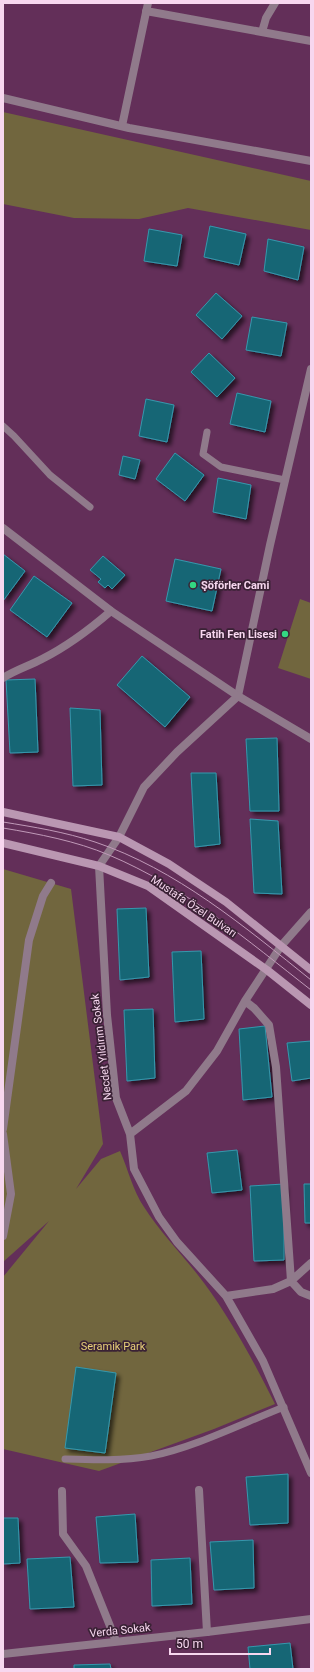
<svg xmlns="http://www.w3.org/2000/svg" width="314" height="1672" viewBox="0 0 314 1672" font-family="Roboto,sans-serif">
  <style>
    .green { fill: #71663e }
    .building { fill: #176675; stroke: #3598ad; filter: url(#shadow) }
    .lines { fill: none; stroke-linecap: round; stroke-linejoin: round }
    .service { stroke: #907a8b; stroke-width: 7 }
    .minor { stroke: #907a8b; stroke-width: 8 }
    .tertiary { stroke: #907a8b; stroke-width: 8 }
    .secondary { stroke: #ba97b2; stroke-width: 8 }
    .tram { stroke: #c099b8; stroke-width: 1 }
    .poi-dot { fill: #33d882; stroke: #3a2235; stroke-width: 1.5 }
    .labels { text-anchor: middle; stroke-width: 3.5; stroke-linejoin: round; paint-order: stroke }
    .poi-label { font-size: 11px; font-weight: bold; fill: #f7d7ef; stroke: #3a2235; text-anchor: start }
    .street-label { font-size: 11px; fill: #f7d7ef; stroke: #3a2235 }
    .park-label { font-size: 11px; fill: #e9d179; stroke: #3a2235 }
  </style>
  <defs>
    <filter id="shadow"><feDropShadow dx="3.5" dy="3.5" stdDeviation="2" flood-color="#0009"/></filter>
  </defs>
  <rect width="100%" height="100%" fill="#632f59"/>
  <!-- green -->
  <path class="green" d="M 3,112 L 311,181 L 311,230 L 188,208 L 139,219 L 74,218 L 3,204 Z
    M 300,599 L 311,603 L 311,679 L 278,668 Z
    M 3,869 L 71,889 L 103,1144 L 76,1189 L 101,1159 L 120,1151 C 128,1169 133,1191 144,1207 C 161,1234 185,1257 204,1283 C 232,1321 254,1362 275,1404 L 214,1429 L 99,1471 L 3,1449 L 3,1277 L 49,1221 L 3,1262 Z"/>
  <!-- building -->
  <path class="building" d="M 210,226 L 246,234 L 239,265 L 204,257 Z
    M 149,229 L 182,235 L 177,266 L 144,261 Z
    M 268,239 L 304,247 L 298,280 L 264,271 Z
    M 216,293 L 242,316 L 222,339 L 196,315 Z
    M 252,317 L 287,323 L 281,356 L 246,350 Z
    M 209,353 L 235,378 L 217,397 L 191,372 Z
    M 237,393 L 271,401 L 265,432 L 230,424 Z
    M 146,399 L 174,405 L 167,442 L 139,436 Z
    M 175,453 L 204,475 L 185,501 L 156,479 Z
    M 123,456 L 140,460 L 135,479 L 119,475 Z
    M 218,478 L 251,485 L 246,519 L 213,512 Z
    M 3,554 L 25,571 L 3,601 Z
    M 103,556 L 125,575 L 112,589 L 108,585 L 105,588 L 98,582 L 101,579 L 90,570 Z
    M 175,559 L 221,569 L 212,611 L 166,601 Z
    M 34,576 L 72,603 L 47,637 L 10,610 Z
    M 142,656 L 190,697 L 165,727 L 117,685 Z
    M 35,679 L 38,752 L 10,753 L 6,680 Z
    M 70,708 L 100,710 L 102,785 L 73,786 Z
    M 277,738 L 279,811 L 250,811 L 246,739 Z
    M 191,773 L 216,773 L 220,844 L 195,847 Z
    M 250,819 L 278,821 L 282,894 L 254,893 Z
    M 146,908 L 149,977 L 120,980 L 117,909 Z
    M 201,951 L 204,1019 L 175,1022 L 172,952 Z
    M 153,1009 L 155,1078 L 127,1081 L 124,1010 Z
    M 265,1026 L 272,1097 L 243,1100 L 239,1029 Z
    M 311,1041 L 311,1078 L 292,1081 L 287,1043 Z
    M 237,1150 L 242,1190 L 212,1193 L 207,1153 Z
    M 284,1184 L 284,1260 L 254,1261 L 250,1186 Z
    M 304,1184 L 311,1184 L 311,1223 L 305,1223 Z
    M 76,1367 L 116,1373 L 105,1453 L 65,1448 Z
    M 288,1474 L 288,1523 L 250,1525 L 246,1477 Z
    M 135,1514 L 138,1562 L 100,1563 L 96,1517 Z
    M 3,1518 L 18,1518 L 20,1563 L 3,1564 Z
    M 253,1540 L 254,1588 L 214,1590 L 210,1542 Z
    M 70,1557 L 74,1607 L 30,1609 L 27,1559 Z
    M 190,1558 L 192,1604 L 152,1606 L 151,1560 Z
    M 290,1643 L 293,1669 L 250,1669 L 248,1647 Z
    M 110,1664 L 111,1669 L 74,1669 L 74,1665 Z"/>
  <g class="lines">
    <!-- service -->
    <path class="service" d="M 3,426 L 14,436 L 50,475 L 90,507
      M 207,432 L 203,454 L 221,467 L 285,480
      M 65,1459 C 93,1460 123,1461 151,1456 C 193,1448 243,1423 284,1407"/>
    <!-- minor -->
    <path class="minor" d="M 146,11 L 311,41
      M 262,32 L 266,18 L 275,3
      M 3,98 L 129,128 L 311,161
      M 122,126 L 148,3
      M 311,369 L 270,545 L 238,696 L 177,752 L 144,787 L 119,837 L 99,866 L 107,1015 L 116,1098 L 130,1134 L 134,1169 L 159,1217 L 177,1242 L 226,1296 L 263,1361 L 311,1473
      M 3,678 C 15,670 29,666 42,659 C 68,646 89,630 111,611
      M 245,1001 L 254,1008 L 269,1025 L 276,1067 L 291,1281 L 301,1292 L 311,1296
      M 3,1129 L 29,940 L 43,896 L 51,883
      M 3,1134 L 11,1194 L 3,1236
      M 130,1134 L 186,1091 L 217,1051 L 245,1001 L 281,946 L 311,912
      M 226,1296 L 273,1289 L 291,1281 L 311,1263
      M 199,1490 L 207,1632
      M 62,1491 L 63,1534 L 86,1566 L 116,1641"/>
    <!-- tertiary -->
    <path class="tertiary" d="M 3,528 L 111,611 L 238,696 L 311,739
      M 3,1654 L 207,1632 L 311,1619"/>
    <!-- secondary -->
    <path class="secondary" d="M 3,812 L 119,837 L 169,864 L 226,902 L 311,970
      M 3,843 L 99,866 L 148,886 L 267,970 L 311,1005"/>
    <!-- tram -->
    <path class="tram" d="M 3,822 C 34,827 65,832 95,842 C 176,869 245,927 311,980
      M 3,828 C 39,834 76,841 109,855 C 185,887 247,940 311,990"/>
  </g>
  <!-- markers -->
  <g class="poi-dot">
    <circle cx="193" cy="585" r="4"/>
    <circle cx="285" cy="634" r="4"/>
  </g>
  <g class="labels">
    <!-- poi labels -->
    <g class="poi-label">
      <text x="201" y="589">Şöförler Cami</text>
      <text x="277" y="638" text-anchor="end">Fatih Fen Lisesi</text>
    </g>
    <!-- street labels -->
    <g class="street-label">
      <text transform="translate(194 906) rotate(34)" y="4">Mustafa Özel Bulvarı</text>
      <text transform="translate(101 1047) rotate(-97)" y="4">Necdet Yıldırım Sokak</text>
      <text transform="translate(120 1630) rotate(-6)" y="4">Verda Sokak</text>
    </g>
    <!-- park labels -->
    <g class="park-label">
      <text x="113" y="1350">Seramik Park</text>
    </g>
  </g>
  <!-- border -->
  <rect width="314" height="1672" fill="none" stroke="#f7d7ef" stroke-width="8"/>
  <!-- scale -->
  <path d="M170 1648v6h100v-6" fill="none" stroke="#f7d7ef" stroke-width="2"/>
  <text x="176" y="1648" font-size="12" fill="#f7d7ef" stroke="#3a2235" stroke-width="3" paint-order="stroke">50 m</text>
</svg>
